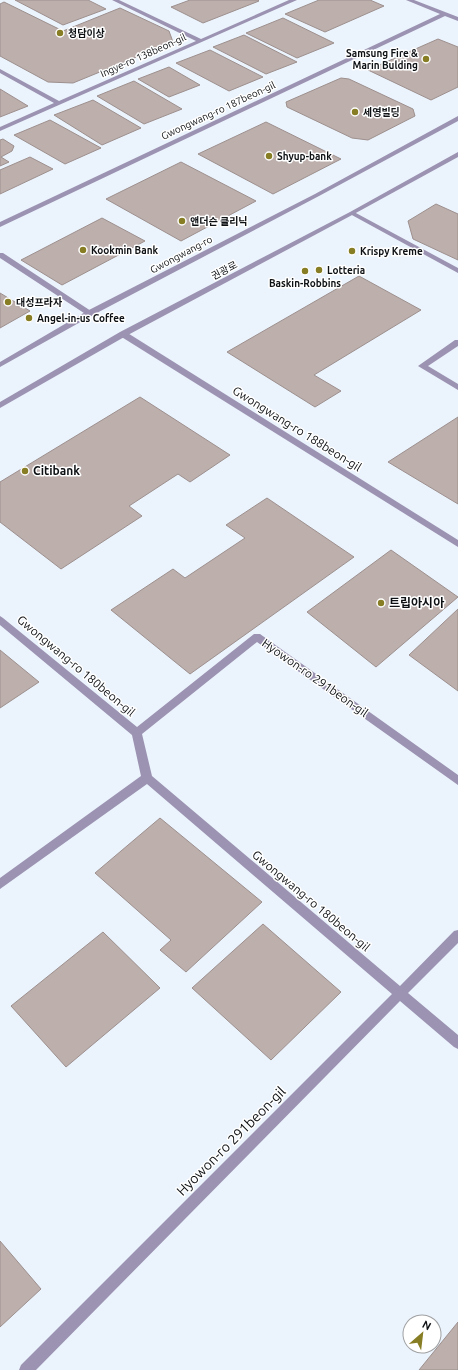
<svg xmlns="http://www.w3.org/2000/svg" width="458" height="1370" viewBox="0 0 458 1370" font-family="Ubuntu,'Noto Sans KR',sans-serif">
  <style>
    .building { fill: #bcafac; stroke: #9d908e }
    .lines { fill: none; stroke-linecap: round; stroke-linejoin: round }
    .pedestrian { fill: #9b93b1; fill-rule: evenodd }
    .minor { fill: #9b93b1; fill-rule: evenodd }
    .tertiary { fill: #9b93b1; fill-rule: evenodd }
    .poi-dot { fill: #877d24; stroke: #fff; stroke-width: 1.5 }
    .labels { text-anchor: middle; stroke-width: 3; stroke-linejoin: round; paint-order: stroke }
    .far-poi-label { font-size: 10px; font-weight: bold; fill: #0e1114; stroke: #fff; text-anchor: start }
    .far-street-label { font-size: 10px; fill: #0e1114; stroke: #fff }
    .street-label { font-size: 12px; fill: #0e1114; stroke: #fff }
    .poi-label { font-size: 12px; font-weight: bold; fill: #0e1114; stroke: #fff; text-anchor: start }
    .near-street-label { font-size: 14px; fill: #0e1114; stroke: #fff }
  </style>
  <rect width="100%" height="100%" fill="#ebf3fd"/>
  <!-- building -->
  <path class="building" d="M 15,0 L 88,0 L 106,9 L 63,25 Z
    M 190,0 L 258,0 L 259,1 L 203,23 L 171,7 Z
    M 319,0 L 370,0 L 384,6 L 325,32 L 285,14 Z
    M 4,2 L 63,31 L 120,8 L 169,31 L 173,42 L 73,83 L 48,82 L 0,56 L 0,4 Z
    M 283,18 L 334,43 L 297,58 L 246,33 Z
    M 244,35 L 297,62 L 266,74 L 213,47 Z
    M 438,39 L 458,47 L 458,87 L 431,100 L 368,70 Z
    M 210,50 L 263,77 L 229,91 L 176,63 Z
    M 169,67 L 200,85 L 169,97 L 138,79 Z
    M 341,78 L 349,79 L 413,109 L 415,116 L 368,140 L 352,138 L 287,107 L 286,102 Z
    M 134,81 L 182,109 L 144,124 L 97,96 Z
    M 0,89 L 28,106 L 0,117 Z
    M 93,100 L 141,128 L 102,145 L 54,115 Z
    M 50,120 L 101,148 L 65,164 L 14,135 Z
    M 266,122 L 341,159 L 273,194 L 198,154 Z
    M 3,139 L 14,146 L 12,151 L 1,157 L 9,162 L 0,166 L 0,140 Z
    M 30,157 L 53,169 L 0,194 L 0,170 Z
    M 181,162 L 256,201 L 181,241 L 106,199 Z
    M 436,204 L 458,214 L 458,260 L 413,239 L 408,221 Z
    M 102,218 L 145,241 L 62,285 L 21,260 Z
    M 359,276 L 421,310 L 314,375 L 341,391 L 315,407 L 227,352 Z
    M 0,293 L 30,311 L 0,328 Z
    M 140,397 L 230,455 L 190,482 L 178,474 L 129,506 L 142,516 L 61,569 L 0,522 L 0,482 Z
    M 458,417 L 458,504 L 388,462 Z
    M 267,498 L 354,557 L 190,674 L 111,610 L 173,569 L 185,578 L 245,538 L 226,525 Z
    M 391,550 L 458,597 L 376,667 L 307,612 Z
    M 458,609 L 458,691 L 409,655 Z
    M 0,650 L 39,682 L 0,708 Z
    M 160,818 L 262,902 L 186,972 L 160,950 L 171,940 L 95,873 Z
    M 263,924 L 341,992 L 271,1060 L 192,988 Z
    M 103,932 L 160,988 L 66,1067 L 11,1006 Z
    M 0,1241 L 41,1289 L 0,1327 Z
    M 458,1322 L 458,1370 L 419,1370 Z"/>
  <g class="lines">
    <!-- pedestrian -->
    <path class="pedestrian" d="M 120,332 L 126,332 L 458,540 L 458,547 L 120,336 Z"/>
    <!-- minor -->
    <path class="minor" d="M 112,0 L 119,0 L 201,39 L 289,0 L 297,0 L 0,131 L 0,127 L 54,103 L 0,73 L 0,69 L 59,101 L 196,41 Z
      M 406,0 L 414,0 L 458,17 L 458,21 L 445,16 L 0,227 L 0,222 L 440,14 Z
      M 350,212 L 354,212 L 458,268 L 458,273 L 350,214 Z
      M 0,253 L 3,253 L 94,313 L 93,315 L 87,315 L 0,258 Z
      M 455,340 L 458,340 L 458,346 L 428,366 L 458,384 L 458,390 L 418,366 Z
      M 0,616 L 3,618 L 137,727 L 254,634 L 260,634 L 458,775 L 458,785 L 257,642 L 142,734 L 152,776 L 400,986 L 454,931 L 458,930 L 458,943 L 408,993 L 458,1035 L 458,1049 L 454,1047 L 400,1001 L 36,1370 L 19,1370 L 21,1365 L 392,994 L 147,784 L 0,889 L 0,878 L 141,776 L 132,735 L 0,625 Z"/>
    <!-- tertiary -->
    <path class="tertiary" d="M 458,116 L 458,121 L 319,196 L 93,315 L 0,367 L 0,362 L 87,311 L 315,194 Z
      M 458,152 L 458,157 L 354,214 L 126,336 L 0,408 L 0,402 L 120,332 L 350,212 Z"/>
  </g>
  <!-- markers -->
  <g class="poi-dot">
    <circle cx="60" cy="33" r="4"/>
    <circle cx="426" cy="59" r="4"/>
    <circle cx="355" cy="112" r="4"/>
    <circle cx="269" cy="156" r="4"/>
    <circle cx="182" cy="221" r="4"/>
    <circle cx="83" cy="250" r="4"/>
    <circle cx="352" cy="251" r="4"/>
    <circle cx="319" cy="270" r="4"/>
    <circle cx="305" cy="271" r="4"/>
    <circle cx="8" cy="302" r="4"/>
    <circle cx="29" cy="318" r="4"/>
    <circle cx="25" cy="471" r="4"/>
    <circle cx="381" cy="603" r="4"/>
  </g>
  <g class="labels">
    <!-- far-poi labels -->
    <g class="far-poi-label">
      <text x="68" y="37">청담이상</text>
      <text x="418" y="57" text-anchor="end">Samsung Fire &amp;<tspan x="418" dy="12">Marin Bulding</tspan></text>
      <text x="363" y="116">세영빌딩</text>
      <text x="277" y="160">Shyup-bank</text>
      <text x="190" y="225">앤더슨 클리닉</text>
      <text x="91" y="254">Kookmin Bank</text>
      <text x="360" y="255">Krispy Kreme</text>
      <text x="327" y="274">Lotteria</text>
      <text x="305" y="287" text-anchor="middle">Baskin-Robbins</text>
      <text x="16" y="306">대성프라자</text>
      <text x="37" y="322">Angel-in-us Coffee</text>
    </g>
    <!-- far-street labels -->
    <g class="far-street-label">
      <text transform="translate(143 55) rotate(-24)" y="4">Ingye-ro 138beon-gil</text>
      <text transform="translate(218 110) rotate(-25)" y="4">Gwongwang-ro 187beon-gil</text>
      <text transform="translate(181 254) rotate(-28)" y="4">Gwongwang-ro</text>
      <text transform="translate(224 270) rotate(-28)" y="4">권광로</text>
    </g>
    <!-- street labels -->
    <g class="street-label">
      <text transform="translate(297 429) rotate(32)" y="4">Gwongwang-ro 188beon-gil</text>
      <text transform="translate(76 666) rotate(40)" y="4">Gwongwang-ro 180beon-gil</text>
      <text transform="translate(315 678) rotate(35)" y="4">Hyowon-ro 291beon-gil</text>
      <text transform="translate(311 901) rotate(40)" y="4">Gwongwang-ro 180beon-gil</text>
    </g>
    <!-- poi labels -->
    <g class="poi-label">
      <text x="33" y="475">Citibank</text>
      <text x="389" y="607">트립아시아</text>
    </g>
    <!-- near-street labels -->
    <g class="near-street-label">
      <text transform="translate(231 1141) rotate(-45)" y="5">Hyowon-ro 291beon-gil</text>
    </g>
  </g>
  <!-- north arrow -->
  <g transform="translate(422 1334) rotate(28)"><circle r="19" fill="#ffffff" stroke="#9fa0a1"/>
  <path d="M0-3L7 15L0 10L-7 15Z" fill="#877d24"/>
  <text y="-6" font-size="11" font-weight="bold" text-anchor="middle" fill="#0e1114">N</text>
  </g>
</svg>
